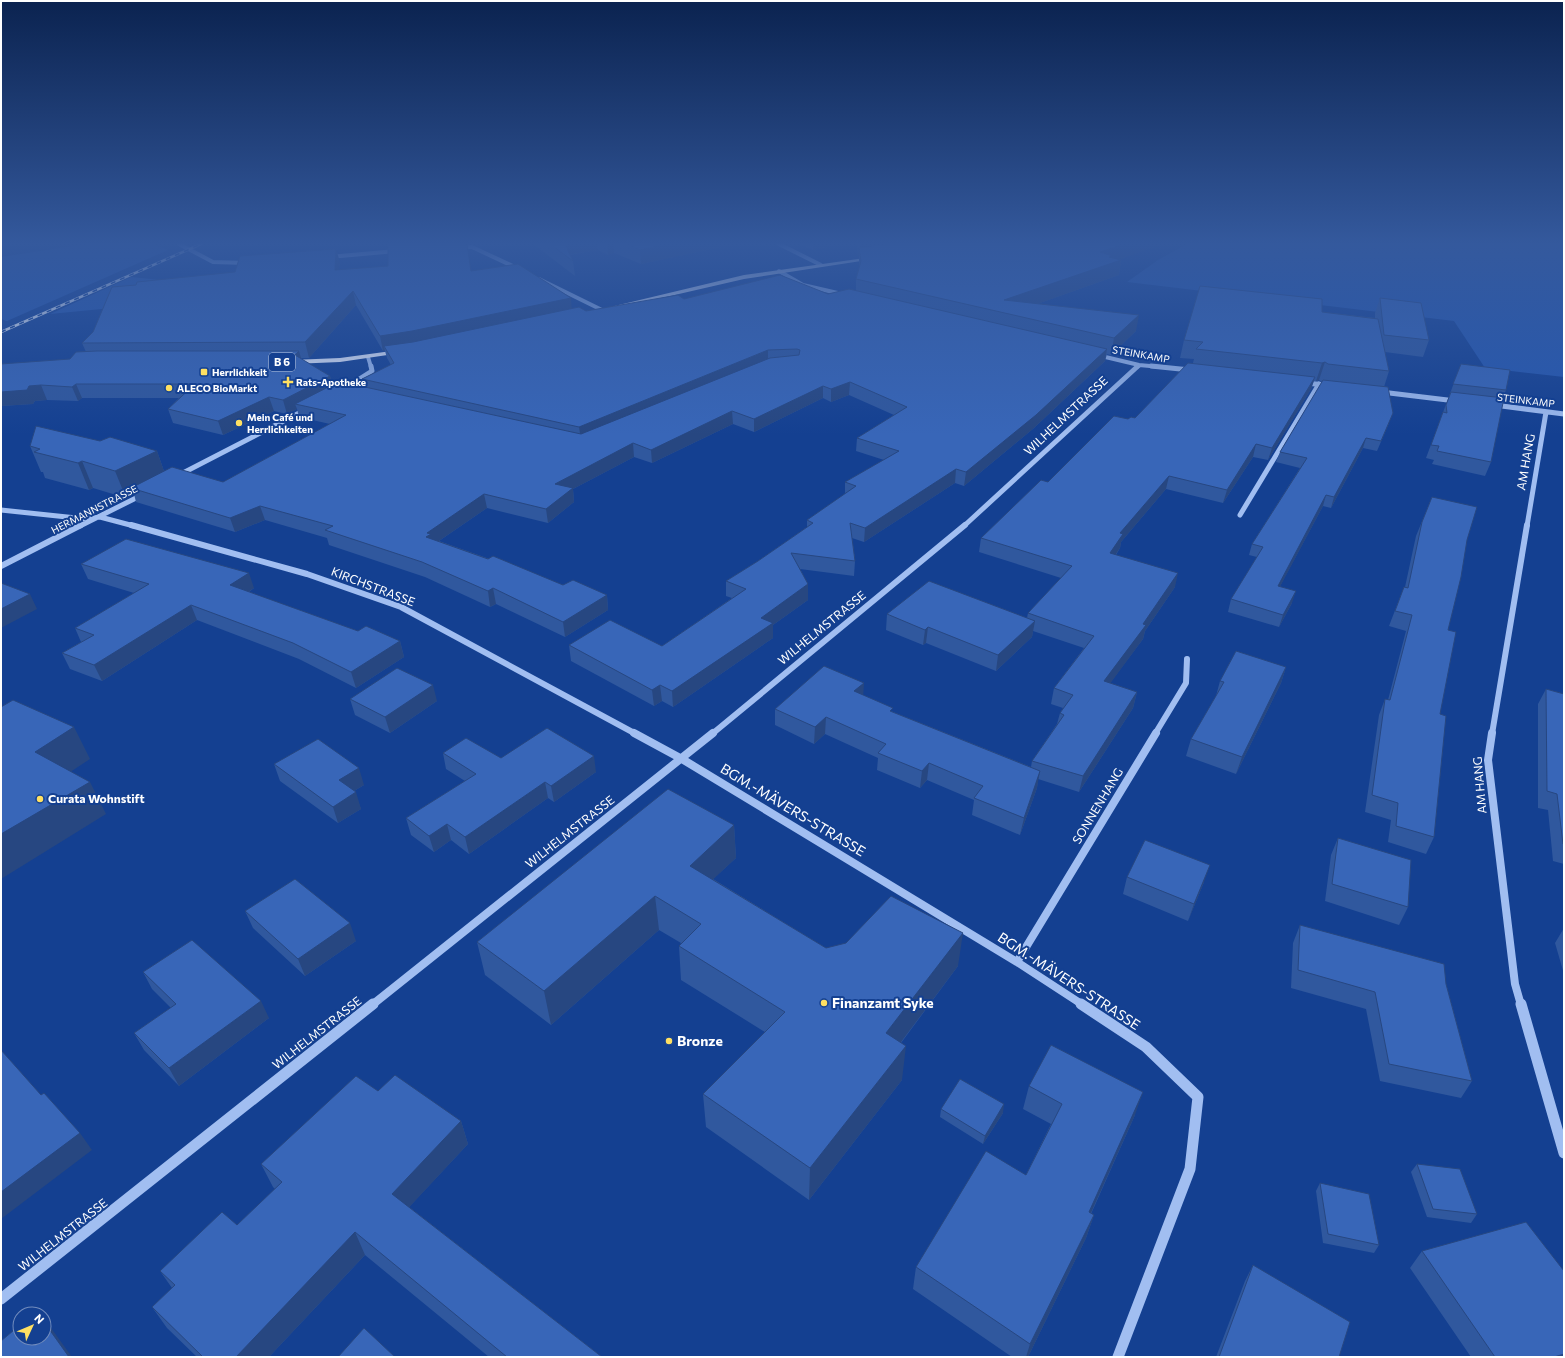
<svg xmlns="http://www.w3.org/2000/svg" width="1565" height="1358" viewBox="0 0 1565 1358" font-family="Commissioner,sans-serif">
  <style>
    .green { fill: #2658b0 }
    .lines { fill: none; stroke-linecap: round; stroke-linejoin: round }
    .minor-far4 { stroke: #a1bef1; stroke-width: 4 }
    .minor-far3 { stroke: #a1bef1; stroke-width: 5 }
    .minor-far2 { stroke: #a1bef1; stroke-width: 6 }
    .minor-far1 { stroke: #a1bef1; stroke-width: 8 }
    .minor { stroke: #a1bef1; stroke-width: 11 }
    .major { fill: #ecf1ff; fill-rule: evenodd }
    .rail-casing { stroke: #fff; stroke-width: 2.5 }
    .rail { stroke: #144091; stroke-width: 1.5; stroke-dasharray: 5; stroke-linecap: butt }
    .wall { fill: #30589e; fill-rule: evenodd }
    .shaded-wall { fill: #274781 }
    .building { fill: #3866b8; stroke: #274781 }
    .poi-dot { fill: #ffe062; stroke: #144091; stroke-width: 1.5 }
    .labels { text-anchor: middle; stroke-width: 4; stroke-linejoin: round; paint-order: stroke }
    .far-street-label { font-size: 10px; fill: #fff; stroke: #144091 }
    .far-poi-label { font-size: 10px; font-weight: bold; fill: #fff; stroke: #144091; text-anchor: start }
    .shield { fill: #144091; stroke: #b8c6de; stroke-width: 1 }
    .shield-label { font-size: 11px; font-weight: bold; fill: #fff }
    .street-label { font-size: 12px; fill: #fff; stroke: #144091 }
    .poi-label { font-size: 12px; font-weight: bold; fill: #fff; stroke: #144091; text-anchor: start }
    .near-street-label { font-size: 14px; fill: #fff; stroke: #144091 }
    .near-poi-label { font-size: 14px; font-weight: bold; fill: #fff; stroke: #144091; text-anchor: start }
  </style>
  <rect width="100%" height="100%" fill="#144091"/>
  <!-- green -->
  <path class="green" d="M 86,244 L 152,244 L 168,250 L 7,321 L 1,319 L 1,257 Z
    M 1187,244 L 1564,244 L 1564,377 L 1485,368 L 1454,321 L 1127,282 L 1158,260 Z
    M 131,277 L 221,286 L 112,308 L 50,314 Z"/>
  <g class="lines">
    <!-- minor-far4 -->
    <path class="minor-far4" d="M 179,244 L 213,262 L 247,263
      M 779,244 L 821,265
      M 458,247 L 472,247 L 517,268
      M 329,257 L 396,251
      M 779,271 L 803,285 L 842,294
      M 539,279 L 602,310
      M 1097,355 L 1139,365 L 1161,367
      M 368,357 L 371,367
      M 1137,367 L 1139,365"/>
    <!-- minor-far3 -->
    <path class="minor-far3" d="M 1151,366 L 1190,370
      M 1303,383 L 1329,385
      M 342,390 L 372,371 L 371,366
      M 1381,392 L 1456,401
      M 1494,405 L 1564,414
      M 179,475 L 305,410
      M 1,510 L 86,519 L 100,517 L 134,526
      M 1240,515 L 1319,384
      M 80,526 L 144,494
      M 964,526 L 1138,366
      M 1527,526 L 1546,412"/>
    <!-- minor-far2 -->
    <path class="minor-far2" d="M 131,525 L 307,574 L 401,607 L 636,734
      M 1,566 L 81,525
      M 712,734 L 965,525
      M 1155,734 L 1186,683 L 1187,659
      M 1492,734 L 1527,525"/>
    <!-- minor-far1 -->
    <path class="minor-far1" d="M 634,733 L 682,759 L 1017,962 L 1083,1005
      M 1492,733 L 1488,760 L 1515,984 L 1521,1005
      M 1017,962 L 1156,733
      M 372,1005 L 713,733"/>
    <!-- minor -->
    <path class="minor" d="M 1081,1004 L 1146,1047 L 1198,1097 L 1190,1169 L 1118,1357
      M 1521,1004 L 1564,1153
      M 1,1299 L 373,1004"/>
    <!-- major -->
    <path class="major" d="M 872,257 L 874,259 L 744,279 L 605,311 L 602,309 L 744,275 Z
      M 399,350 L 402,352 L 401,353 L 340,362 L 292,364 L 289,362 L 292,360 L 340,358 Z"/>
    <!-- rail casing -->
    <g class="rail-casing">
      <path id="rail" d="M 1,332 L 201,244"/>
    </g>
    <!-- rail -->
    <use href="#rail" class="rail"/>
  </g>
  <!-- wall -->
  <path class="wall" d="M 533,244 L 735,244 L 641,264 L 614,253 L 608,255 L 598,250 L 570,255 L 573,261 L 575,276 Z
    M 798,244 L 838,244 L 813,250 Z
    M 857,244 L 1163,244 L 1119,259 L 1121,260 L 1119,275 L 1037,304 L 1136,331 L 1111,355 L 1107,354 L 1105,361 L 1034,428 L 964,486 L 955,483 L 864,542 L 852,538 L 855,561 L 854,576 L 800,569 L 808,584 L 808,600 L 773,625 L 773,638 L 673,707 L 662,701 L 654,706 L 571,661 L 569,645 L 662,646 L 732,598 L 726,596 L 726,581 L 758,561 L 807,527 L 807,520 L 845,494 L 845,482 L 884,460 L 856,451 L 857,438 L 894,415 L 849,395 L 831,402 L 823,398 L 754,432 L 733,424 L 652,463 L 634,457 L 573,489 L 574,502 L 548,523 L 487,508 L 439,541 L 563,585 L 607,595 L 608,610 L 565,637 L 496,604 L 490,607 L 425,577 L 329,545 L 327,538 L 265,520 L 235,532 L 136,502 L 134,494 L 126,498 L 93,488 L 89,490 L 45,478 L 43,472 L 41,472 L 30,446 L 100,441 L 157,451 L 164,471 L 223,482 L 330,424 L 299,417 L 297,409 L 287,414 L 274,411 L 223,435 L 173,423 L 168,409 L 179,398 L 82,398 L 78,401 L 47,400 L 35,401 L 33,404 L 1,406 L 70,359 L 86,352 L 82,343 L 93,332 L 136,285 L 340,262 L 339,270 L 471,271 L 572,308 L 586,311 L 684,299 L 828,294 L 856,290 L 856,279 L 859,267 L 859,257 L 858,257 ZM 356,305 L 383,351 L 385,351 L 387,358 L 391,365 L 362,379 L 364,387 L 346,387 L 332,385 L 330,376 L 301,359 L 301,358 L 309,358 Z
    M 1380,298 L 1429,340 L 1423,357 L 1385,352 L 1389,371 L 1384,387 L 1389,423 L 1377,451 L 1363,448 L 1331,508 L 1323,506 L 1280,586 L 1292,603 L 1279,627 L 1228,612 L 1231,599 L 1257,557 L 1249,555 L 1252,544 L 1300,468 L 1276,462 L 1280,452 L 1322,382 L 1319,380 L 1316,381 L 1314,381 L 1311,389 L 1268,460 L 1253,457 L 1223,503 L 1166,489 L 1121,542 L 1120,548 L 1116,555 L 1175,587 L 1145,631 L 1143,639 L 1110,683 L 1137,692 L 1133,708 L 1079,792 L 1038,779 L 1037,788 L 1020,835 L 972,815 L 974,800 L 927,780 L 920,788 L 877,770 L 878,758 L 825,734 L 814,744 L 775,725 L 775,709 L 863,695 L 893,712 L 1031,767 L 1032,761 L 1057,724 L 1060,713 L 1063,708 L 1051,704 L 1054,688 L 1084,648 L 1033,631 L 1032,637 L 996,671 L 926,643 L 923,645 L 886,630 L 887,614 L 1027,618 L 1028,613 L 1061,578 L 979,552 L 981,538 L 1048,482 L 1128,419 L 1135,418 L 1193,363 L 1194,359 L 1180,358 L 1184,340 L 1322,312 L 1375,318 L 1375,313 Z
    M 1461,364 L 1506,390 L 1503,398 L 1491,462 L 1485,476 L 1432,464 L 1434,460 L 1426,458 Z
    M 1432,497 L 1467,540 L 1448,630 L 1440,714 L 1434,837 L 1426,854 L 1388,842 L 1391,820 L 1365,812 L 1379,715 L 1385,699 L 1388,700 L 1406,631 L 1389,626 L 1404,587 L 1405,587 L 1416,536 Z
    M 81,564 L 254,588 L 249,592 L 358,631 L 400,641 L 404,657 L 356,688 L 299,659 L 197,620 L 102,681 L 70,669 L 62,653 L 81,642 L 75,628 L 134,593 L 88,579 Z
    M 1286,667 L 1281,683 L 1236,774 L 1186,756 L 1191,739 L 1216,696 L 1220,681 Z
    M 1546,689 L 1564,694 L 1564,864 L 1553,861 L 1548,810 L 1538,808 L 1538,704 Z
    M 350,699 L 437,701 L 390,733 L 355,715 Z
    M 443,753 L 501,758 L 596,772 L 554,802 L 548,798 L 469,854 L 451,840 L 434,852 L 411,835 L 406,818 L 465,781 L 446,769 Z
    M 274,764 L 364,785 L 354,791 L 361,809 L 338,823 L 280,781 Z
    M 734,825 L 736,858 L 713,879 L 826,948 L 958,966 L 901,1043 L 902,1080 L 809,1200 L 706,1127 L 703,1094 L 765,1032 L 681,980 L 679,946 L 681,943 L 659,930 L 551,1025 L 485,975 L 477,942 Z
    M 1338,838 L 1408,907 L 1399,925 L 1325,901 L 1331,855 Z
    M 1127,877 L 1204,882 L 1188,921 L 1123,894 Z
    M 245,911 L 356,941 L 305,976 L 253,928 Z
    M 1300,925 L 1446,984 L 1472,1081 L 1461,1098 L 1380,1081 L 1366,1009 L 1291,988 L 1293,943 Z
    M 1564,928 L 1564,974 L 1555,943 Z
    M 143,972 L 269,1018 L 179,1086 L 144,1050 L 134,1033 L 171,1008 L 152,989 Z
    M 1029,1086 L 1135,1115 L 1091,1214 L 1094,1215 L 1086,1238 L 1028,1357 L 1012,1357 L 913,1289 L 916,1267 L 1026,1175 L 1051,1124 L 1023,1109 Z
    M 378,1091 L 461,1121 L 468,1144 L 409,1207 L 602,1357 L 489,1357 L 365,1255 L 269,1357 L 197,1357 L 167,1328 L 152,1307 L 172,1288 L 160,1271 L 237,1225 L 275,1189 L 273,1187 L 261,1164 Z
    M 941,1109 L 1003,1113 L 983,1144 L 940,1117 Z
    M 1417,1164 L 1477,1214 L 1471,1223 L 1427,1217 L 1411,1172 Z
    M 1320,1183 L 1379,1245 L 1374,1253 L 1323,1243 L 1316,1191 Z
    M 1422,1251 L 1564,1357 L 1471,1357 L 1410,1268 Z
    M 1253,1265 L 1339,1357 L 1216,1357 L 1245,1281 Z"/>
  <!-- shaded-wall -->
  <path class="shaded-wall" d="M 564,244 L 597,244 L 598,250 L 565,255 Z
    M 607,244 L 614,244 L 614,253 L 608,255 Z
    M 665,244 L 735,244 L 641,264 L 640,250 Z
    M 813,244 L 838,244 L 813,250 Z
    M 859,244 L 943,244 L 859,248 L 859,257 L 858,257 Z
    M 1123,244 L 1163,244 L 1112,262 L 1121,260 L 1119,275 L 1009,314 L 1004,300 L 1100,252 Z
    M 336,249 L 340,262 L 338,284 L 335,270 Z
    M 353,291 L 356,305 L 309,358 L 305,342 Z
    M 571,298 L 572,313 L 415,347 L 384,346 L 385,351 L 383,351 L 380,336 Z
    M 1139,315 L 1136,331 L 1111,355 L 1114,338 Z
    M 1107,349 L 1105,361 L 1034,428 L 964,486 L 966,472 Z
    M 768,350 L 768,362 L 581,440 L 579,427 Z
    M 299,351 L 303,365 L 295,355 Z
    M 1325,362 L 1319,380 L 1316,381 L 1322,363 Z
    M 330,376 L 333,390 L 295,404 L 297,409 L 287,414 L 283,400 Z
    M 1315,377 L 1311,389 L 1268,460 L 1272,448 Z
    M 850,382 L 849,395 L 831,402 L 831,389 Z
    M 76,384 L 82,398 L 78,401 L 72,387 Z
    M 41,385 L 47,400 L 35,401 L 33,404 L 1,406 L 1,392 L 29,386 Z
    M 823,386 L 823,398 L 754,432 L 754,419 Z
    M 269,397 L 274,411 L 223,435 L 218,421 Z
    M 732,411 L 733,424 L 652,463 L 651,450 Z
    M 1366,438 L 1363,448 L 1331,508 L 1334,497 Z
    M 633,443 L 634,457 L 573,489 L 574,502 L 548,523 L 546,509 L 555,484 Z
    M 1256,444 L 1253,457 L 1223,503 L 1227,490 Z
    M 157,451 L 166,477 L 131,488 L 134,494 L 126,498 L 115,471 Z
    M 82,461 L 93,488 L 89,490 L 78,463 Z
    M 956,469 L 955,483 L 864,542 L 865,528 Z
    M 1169,476 L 1166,489 L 1121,542 L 1120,548 L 1107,567 L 1110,553 L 1120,533 Z
    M 484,494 L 487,508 L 433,545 L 426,537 L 427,533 Z
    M 1326,495 L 1323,506 L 1274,598 L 1278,586 Z
    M 260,506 L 265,520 L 235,532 L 230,518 Z
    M 249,573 L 254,588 L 235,601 L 230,585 Z
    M 1178,573 L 1175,587 L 1145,631 L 1143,639 L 1101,696 L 1104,681 Z
    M 808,584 L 808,600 L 773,625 L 773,638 L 673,707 L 672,691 L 761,618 Z
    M 493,588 L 496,604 L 490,607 L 488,591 Z
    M 1296,591 L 1292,603 L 1279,627 L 1283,615 Z
    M 30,594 L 37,609 L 1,628 L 1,609 Z
    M 607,595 L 608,610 L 565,637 L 563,622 Z
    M 191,605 L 197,620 L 102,681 L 94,665 Z
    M 1035,621 L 1032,637 L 996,671 L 998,655 Z
    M 928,627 L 926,643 L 923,645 L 925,630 Z
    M 400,641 L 404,657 L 356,688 L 351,672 Z
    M 1286,667 L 1281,683 L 1236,774 L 1242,757 Z
    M 864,683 L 863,699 L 854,691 Z
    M 433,685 L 437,701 L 390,733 L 385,717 Z
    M 660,685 L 662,701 L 654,706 L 652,690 Z
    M 1137,692 L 1133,708 L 1079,792 L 1083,776 Z
    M 826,717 L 825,734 L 814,744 L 815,727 Z
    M 74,727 L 90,759 L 52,784 L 35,752 Z
    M 594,756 L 596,772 L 554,802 L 551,786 Z
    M 929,763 L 927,780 L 920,788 L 922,771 Z
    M 359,768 L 364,785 L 344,797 L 339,780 Z
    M 1040,771 L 1037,788 L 1020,835 L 1024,818 Z
    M 90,782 L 106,814 L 1,879 L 1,834 Z
    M 545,782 L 548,798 L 469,854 L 465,837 Z
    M 356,792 L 361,809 L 338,823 L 333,807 Z
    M 447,824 L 451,840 L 434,852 L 429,836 Z
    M 734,825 L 736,858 L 692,899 L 690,866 Z
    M 1210,865 L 1204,882 L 1188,921 L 1194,904 Z
    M 655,896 L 659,930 L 551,1025 L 544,991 Z
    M 350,923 L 356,941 L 305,976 L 298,959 Z
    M 963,933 L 958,966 L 883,1066 L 886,1033 Z
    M 261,1001 L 269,1018 L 179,1086 L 169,1068 Z
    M 906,1046 L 902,1080 L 809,1200 L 810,1168 Z
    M 1143,1092 L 1135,1115 L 1081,1235 L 1089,1212 Z
    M 1004,1104 L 1003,1113 L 983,1144 L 985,1136 Z
    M 461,1121 L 468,1144 L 401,1216 L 392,1194 Z
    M 80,1133 L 92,1150 L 1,1219 L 1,1192 Z
    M 1094,1215 L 1086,1238 L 1028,1357 L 1026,1357 L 1030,1344 Z
    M 355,1232 L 365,1255 L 269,1357 L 236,1357 Z
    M 44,1320 L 51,1328 L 72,1357 L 69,1357 L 44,1322 Z
    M 1564,1354 L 1564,1357 L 1554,1357 Z"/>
  <!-- building -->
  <path class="building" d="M 388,244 L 467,244 L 471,271 L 518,264 L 571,298 L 412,331 L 380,336 L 353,291 L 305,342 L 82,343 L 93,332 L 112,287 L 136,285 L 137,282 L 235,272 L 240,256 L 336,249 L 335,270 L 388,266 Z
    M 550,244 L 565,244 L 573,261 Z
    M 627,244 L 665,244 L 640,250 Z
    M 885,244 L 1123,244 L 1100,252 L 1113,256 L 1109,257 L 1121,260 L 1004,300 L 1139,315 L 1114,338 L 856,279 L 861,261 L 859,248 Z
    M 780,275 L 828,294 L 849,289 L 1107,349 L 1036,415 L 966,472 L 956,469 L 865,528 L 850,523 L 855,561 L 791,553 L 808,584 L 761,618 L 773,623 L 672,691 L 660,685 L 652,690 L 569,645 L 610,620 L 662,646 L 746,589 L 726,581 L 758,561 L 813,523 L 807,520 L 856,486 L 845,482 L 899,451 L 857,438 L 907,407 L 850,382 L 831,389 L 823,386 L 754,419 L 732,411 L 651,450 L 633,443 L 555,484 L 573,488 L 546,509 L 484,494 L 427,533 L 431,534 L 426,537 L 488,559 L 493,556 L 563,585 L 573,580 L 607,595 L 563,622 L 493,588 L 488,591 L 422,562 L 325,530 L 333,526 L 260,506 L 230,518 L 131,488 L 172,467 L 223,482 L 346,415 L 295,404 L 338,382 L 346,387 L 351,384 L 581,434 L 770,358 L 799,355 L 800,350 L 797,349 L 768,350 L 579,427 L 362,379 L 394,363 L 384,346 L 413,342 L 579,307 L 586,311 L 678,295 L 684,299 Z
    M 1200,286 L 1322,299 L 1322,312 L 1378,319 L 1389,371 L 1328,364 L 1325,362 L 1322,363 L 1196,349 L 1203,342 L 1184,340 Z
    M 1380,298 L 1421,303 L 1429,340 L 1384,335 Z
    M 97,351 L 299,351 L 295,355 L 330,376 L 283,400 L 269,397 L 218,421 L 168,409 L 195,384 L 76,384 L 72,387 L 41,385 L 29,386 L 27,390 L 1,392 L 1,364 L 70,359 L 76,352 Z
    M 1188,363 L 1315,377 L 1272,448 L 1256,444 L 1227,490 L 1169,476 L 1120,533 L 1123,534 L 1110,553 L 1178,573 L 1143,624 L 1146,625 L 1104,681 L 1137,692 L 1083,776 L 1032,761 L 1064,715 L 1060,713 L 1073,695 L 1054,688 L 1094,636 L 1028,613 L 1072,566 L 981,538 L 1041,480 L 1048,482 L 1114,416 L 1128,419 L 1131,417 L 1135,418 Z
    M 1461,364 L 1510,370 L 1506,390 L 1453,384 Z
    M 1323,380 L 1388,387 L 1393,413 L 1381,441 L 1366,438 L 1334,497 L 1326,495 L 1278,586 L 1296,591 L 1283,615 L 1231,599 L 1263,547 L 1252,544 L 1307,458 L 1280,452 Z
    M 1451,392 L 1504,398 L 1491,462 L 1437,451 L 1439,446 L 1431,445 L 1443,412 L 1447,413 L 1446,405 Z
    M 36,426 L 100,441 L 110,437 L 157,451 L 115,471 L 82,461 L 78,463 L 34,452 L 40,449 L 30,446 Z
    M 1432,497 L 1477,507 L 1467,540 L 1461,577 L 1448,630 L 1456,632 L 1440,714 L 1446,716 L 1434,837 L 1396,826 L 1398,803 L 1372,795 L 1385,699 L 1390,700 L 1412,615 L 1395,611 L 1404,587 L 1408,588 L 1422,522 Z
    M 126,539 L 249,573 L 230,585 L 358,631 L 366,626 L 400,641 L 351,672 L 293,643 L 191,605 L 94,665 L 62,653 L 94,635 L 75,628 L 149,584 L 81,564 Z
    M 929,581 L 1035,621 L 998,655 L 928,627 L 925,630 L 887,614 Z
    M 1,583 L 30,594 L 1,609 Z
    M 1236,651 L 1286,667 L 1242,757 L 1191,739 L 1224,682 L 1220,681 Z
    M 824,666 L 864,683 L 854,691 L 893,708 L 890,711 L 1040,771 L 1024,818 L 974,798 L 983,786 L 929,763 L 922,771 L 878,753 L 886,744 L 826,717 L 815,727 L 775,709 Z
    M 397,668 L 433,685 L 385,717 L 350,699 Z
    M 1546,689 L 1564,694 L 1564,845 L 1563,844 L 1557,794 L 1547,791 Z
    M 13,700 L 74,727 L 35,752 L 90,782 L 1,834 L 1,707 Z
    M 547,728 L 594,756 L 551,786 L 545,782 L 465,837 L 447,824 L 429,836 L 406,818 L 476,774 L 443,753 L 466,738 L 501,758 Z
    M 318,739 L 359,768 L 339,780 L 356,792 L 333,807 L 274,764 Z
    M 668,789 L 734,825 L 690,866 L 826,948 L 846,943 L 891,896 L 963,933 L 886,1033 L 906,1046 L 810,1168 L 703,1094 L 785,1012 L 679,946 L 701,924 L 655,896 L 544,991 L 477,942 Z
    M 1338,838 L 1411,860 L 1408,907 L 1332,884 Z
    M 1145,840 L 1210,865 L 1194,904 L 1127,877 Z
    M 295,879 L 350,923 L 298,959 L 245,911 Z
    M 1300,925 L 1444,964 L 1446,984 L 1472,1081 L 1389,1064 L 1375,992 L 1298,970 Z
    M 192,940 L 261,1001 L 169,1068 L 134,1033 L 176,1004 L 143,972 Z
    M 1051,1045 L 1143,1092 L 1089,1212 L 1094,1215 L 1030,1344 L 916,1267 L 986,1151 L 1026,1175 L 1062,1104 L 1029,1086 Z
    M 1,1050 L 41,1095 L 44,1093 L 80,1133 L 1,1192 Z
    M 395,1075 L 461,1121 L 392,1194 L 602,1357 L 507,1357 L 355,1232 L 236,1357 L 203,1357 L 152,1307 L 175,1285 L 160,1271 L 222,1212 L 237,1225 L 282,1182 L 261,1164 L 356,1076 L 378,1091 Z
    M 960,1079 L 1004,1104 L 985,1136 L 941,1109 Z
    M 1417,1164 L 1460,1169 L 1477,1214 L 1433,1209 Z
    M 1320,1183 L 1369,1194 L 1379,1245 L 1328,1234 Z
    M 1526,1222 L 1564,1271 L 1564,1354 L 1554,1357 L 1495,1357 L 1422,1251 Z
    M 1253,1265 L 1350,1322 L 1339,1357 L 1219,1357 Z
    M 37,1312 L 39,1314 L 34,1314 Z
    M 44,1322 L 69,1357 L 1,1357 L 1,1341 L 20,1325 L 20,1338 L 44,1338 Z
    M 364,1328 L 395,1357 L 338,1357 Z"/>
  <!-- sky -->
  <linearGradient id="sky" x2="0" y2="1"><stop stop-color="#0b2350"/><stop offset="0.56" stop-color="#34599d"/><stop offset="1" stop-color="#34599d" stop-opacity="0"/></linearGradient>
  <rect width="1565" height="435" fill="url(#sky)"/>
  <!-- markers -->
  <g class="poi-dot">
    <rect x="200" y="368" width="8" height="8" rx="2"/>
    <path d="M286 376h4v4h4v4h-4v4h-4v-4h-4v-4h4z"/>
    <circle cx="169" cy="388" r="4"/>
    <circle cx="239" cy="423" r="4"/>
    <circle cx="40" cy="799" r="4"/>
    <circle cx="824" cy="1003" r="4"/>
    <circle cx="669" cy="1041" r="4"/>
  </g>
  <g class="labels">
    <!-- far-street labels -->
    <g class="far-street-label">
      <text transform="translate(1141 354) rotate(10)" y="4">STEINKAMP</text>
      <text transform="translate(1526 400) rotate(7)" y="4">STEINKAMP</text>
      <text transform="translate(94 509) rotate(-27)" y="4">HERMANNSTRASSE</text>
    </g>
    <!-- far-poi labels -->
    <g class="far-poi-label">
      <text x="212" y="376">Herrlichkeit</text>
      <text x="296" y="386">Rats-Apotheke</text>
      <text x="177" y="392">ALECO BioMarkt</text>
      <text x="247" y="421">Mein Café und<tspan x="247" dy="12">Herrlichkeiten</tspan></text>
    </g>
    <!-- shield labels -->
    <rect class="shield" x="269" y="353" width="26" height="18" rx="3"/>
    <g class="shield-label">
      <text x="282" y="366">B 6</text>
    </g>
    <!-- street labels -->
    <g class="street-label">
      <text transform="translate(1066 416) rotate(-43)" y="4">WILHELMSTRASSE</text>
      <text transform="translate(1526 462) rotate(-80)" y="4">AM HANG</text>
      <text transform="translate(373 587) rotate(21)" y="4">KIRCHSTRASSE</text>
      <text transform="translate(822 628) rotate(-39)" y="4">WILHELMSTRASSE</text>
      <text transform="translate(1480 785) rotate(-95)" y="4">AM HANG</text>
      <text transform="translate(1098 806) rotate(-59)" y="4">SONNENHANG</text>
      <text transform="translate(570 832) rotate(-38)" y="4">WILHELMSTRASSE</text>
      <text transform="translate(317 1033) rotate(-38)" y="4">WILHELMSTRASSE</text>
      <text transform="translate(63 1235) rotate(-38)" y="4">WILHELMSTRASSE</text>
    </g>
    <!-- poi labels -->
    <g class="poi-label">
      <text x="48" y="803">Curata Wohnstift</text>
    </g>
    <!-- near-street labels -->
    <g class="near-street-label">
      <text transform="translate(793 810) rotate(31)" y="5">BGM.-MÄVERS-STRASSE</text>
      <text transform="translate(1069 981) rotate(33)" y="5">BGM.-MÄVERS-STRASSE</text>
    </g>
    <!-- near-poi labels -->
    <g class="near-poi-label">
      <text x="832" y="1008">Finanzamt Syke</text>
      <text x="677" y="1046">Bronze</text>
    </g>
  </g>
  <!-- border -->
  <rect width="1565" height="1358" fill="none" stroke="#ffffff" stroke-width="4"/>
  <!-- north arrow -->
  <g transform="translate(32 1326) rotate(46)"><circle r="19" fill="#144091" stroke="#728cbd"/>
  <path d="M0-3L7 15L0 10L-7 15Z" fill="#ffe062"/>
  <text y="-6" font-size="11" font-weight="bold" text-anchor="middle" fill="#ffffff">N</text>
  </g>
</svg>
